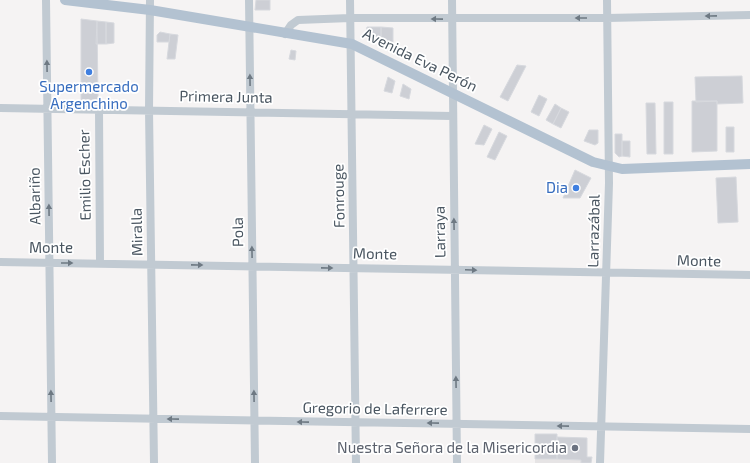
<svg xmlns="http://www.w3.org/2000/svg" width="750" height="463" viewBox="0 0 750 463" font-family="'Exo 2',sans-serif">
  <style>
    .education { fill: #e6e4e5 }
    .building { fill: #cdcfd5; stroke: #d7d9de }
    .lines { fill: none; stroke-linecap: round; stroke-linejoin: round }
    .minor { stroke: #c1cad2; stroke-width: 8 }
    .major { stroke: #b3c2d1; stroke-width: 10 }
    .oneway { fill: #6e7983 }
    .shop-dot { fill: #3f7fe0; stroke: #fff; stroke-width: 1.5 }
    .worship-dot { fill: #6b7280; stroke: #fff; stroke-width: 1.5 }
    .labels { text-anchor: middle; stroke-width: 3.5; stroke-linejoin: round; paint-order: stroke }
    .street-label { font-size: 15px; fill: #4a5661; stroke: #fff }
    .shop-label { font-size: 15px; fill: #366cbe; stroke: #fff }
    .worship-label { font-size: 15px; fill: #5b616d; stroke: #fff; text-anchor: end }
  </style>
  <rect width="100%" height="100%" fill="#f5f3f3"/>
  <!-- education -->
  <path class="education" d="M 535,434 L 557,434 L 557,459 L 581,460 L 581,463 L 535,463 Z"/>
  <!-- building -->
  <path class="building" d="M 256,0 L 270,0 L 270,10 L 255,10 Z
    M 81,19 L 97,21 L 98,100 L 81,100 Z
    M 97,21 L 106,22 L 106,44 L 96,44 Z
    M 106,22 L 114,23 L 114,43 L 106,44 Z
    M 367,27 L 381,27 L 381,40 L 366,33 Z
    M 381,27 L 393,28 L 393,46 L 381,40 Z
    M 160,32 L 170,34 L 169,42 L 157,42 L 157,35 Z
    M 170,34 L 178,35 L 175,59 L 167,59 Z
    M 291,50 L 296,51 L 295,60 L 289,59 Z
    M 517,65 L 526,66 L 508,101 L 500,97 Z
    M 742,76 L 743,103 L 717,104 L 717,101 L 696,102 L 695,77 Z
    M 388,77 L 395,81 L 392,93 L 384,91 Z
    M 403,84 L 411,89 L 409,99 L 400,96 Z
    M 539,95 L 547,99 L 539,116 L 531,112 Z
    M 692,101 L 717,101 L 717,151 L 692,152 Z
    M 664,102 L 673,102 L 673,154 L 664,154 Z
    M 646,103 L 655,103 L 656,154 L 647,154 Z
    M 555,104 L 561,108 L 553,124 L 546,120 Z
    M 561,108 L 569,112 L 561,128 L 553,124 Z
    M 484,125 L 492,129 L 484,145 L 475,144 Z
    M 726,127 L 734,127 L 734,152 L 726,152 Z
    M 589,130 L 598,130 L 598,143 L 595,145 L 584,141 Z
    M 499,132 L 507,136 L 495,160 L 487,157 Z
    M 615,134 L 622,134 L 622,156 L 619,157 L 615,153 Z
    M 622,141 L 630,141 L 630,157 L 622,156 Z
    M 575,170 L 591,178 L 580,198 L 563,198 Z
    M 736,177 L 738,222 L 718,223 L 716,178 Z
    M 535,434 L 557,434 L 557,459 L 535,459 Z
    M 557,437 L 587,438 L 587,457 L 592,457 L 591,463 L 581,463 L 581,460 L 557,459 Z"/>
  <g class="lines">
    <!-- minor -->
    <path class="minor" d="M 46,0 L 52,463
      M 150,0 L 149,110 L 154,463
      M 249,0 L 255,463
      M 350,0 L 356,463
      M 452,0 L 457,463
      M 285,34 L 291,25 L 298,20 L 350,18 L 607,18 L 750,15
      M 0,108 L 452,116
      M 99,110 L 100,263
      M 0,262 L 750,275
      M 0,416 L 750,429
      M 600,463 L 609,183 L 607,0"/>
    <!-- major -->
    <path class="major" d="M 65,0 L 150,10 L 352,44 L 593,162 L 622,169 L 750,164"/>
  </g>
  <!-- one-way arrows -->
  <defs><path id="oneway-solid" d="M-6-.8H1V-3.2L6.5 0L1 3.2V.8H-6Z"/></defs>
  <g class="oneway">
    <use href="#oneway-solid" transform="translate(711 16) rotate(179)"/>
    <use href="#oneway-solid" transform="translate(581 18) rotate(180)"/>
    <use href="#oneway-solid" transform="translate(437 19) rotate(-179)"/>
    <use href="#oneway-solid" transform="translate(47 66) rotate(-91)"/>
    <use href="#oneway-solid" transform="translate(250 80) rotate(-91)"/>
    <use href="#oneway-solid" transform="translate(49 210) rotate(-91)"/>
    <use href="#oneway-solid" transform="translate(454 224) rotate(-91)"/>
    <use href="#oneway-solid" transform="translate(252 252) rotate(-91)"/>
    <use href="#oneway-solid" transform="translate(67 263)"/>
    <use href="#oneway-solid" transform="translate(197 265) rotate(1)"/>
    <use href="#oneway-solid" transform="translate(327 268) rotate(1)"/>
    <use href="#oneway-solid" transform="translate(471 270) rotate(2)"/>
    <use href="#oneway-solid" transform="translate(456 382) rotate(-91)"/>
    <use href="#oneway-solid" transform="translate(51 396) rotate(-91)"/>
    <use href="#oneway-solid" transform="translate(254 396) rotate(-91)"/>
    <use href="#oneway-solid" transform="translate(173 419) rotate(-179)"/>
    <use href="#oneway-solid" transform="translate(303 422) rotate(-179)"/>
    <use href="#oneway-solid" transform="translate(433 423) rotate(-179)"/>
    <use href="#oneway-solid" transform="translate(563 426) rotate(-179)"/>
  </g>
  <!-- markers -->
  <g class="shop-dot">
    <circle cx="89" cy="72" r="4"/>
    <circle cx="576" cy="188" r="4"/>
  </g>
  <circle class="worship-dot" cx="575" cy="448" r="4"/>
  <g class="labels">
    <!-- street labels -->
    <g class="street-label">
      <text transform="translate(420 60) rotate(26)" y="5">Avenida Eva Perón</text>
      <text transform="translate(226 97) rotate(1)" y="5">Primera Junta</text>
      <text transform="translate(85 175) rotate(-91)" y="5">Emilio Escher</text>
      <text transform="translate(35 196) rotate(-91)" y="5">Albariño</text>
      <text transform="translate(339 196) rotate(-91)" y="5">Fonrouge</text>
      <text transform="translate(594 231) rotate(-89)" y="5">Larrazábal</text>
      <text transform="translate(137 232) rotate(-91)" y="5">Miralla</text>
      <text transform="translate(238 232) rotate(-91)" y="5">Pola</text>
      <text transform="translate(440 232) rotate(-91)" y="5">Larraya</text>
      <text x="51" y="253">Monte</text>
      <text transform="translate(375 254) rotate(1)" y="5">Monte</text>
      <text transform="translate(699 261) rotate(1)" y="5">Monte</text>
      <text transform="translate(375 409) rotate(1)" y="5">Gregorio de Laferrere</text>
    </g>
    <!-- shop labels -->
    <g class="shop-label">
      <text x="89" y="92">Supermercado<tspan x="89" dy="17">Argenchino</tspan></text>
      <text x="568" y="193" text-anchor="end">Dia</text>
    </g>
    <!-- worship labels -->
    <g class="worship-label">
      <text x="567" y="453">Nuestra Señora de la Misericordia</text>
    </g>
  </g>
</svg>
